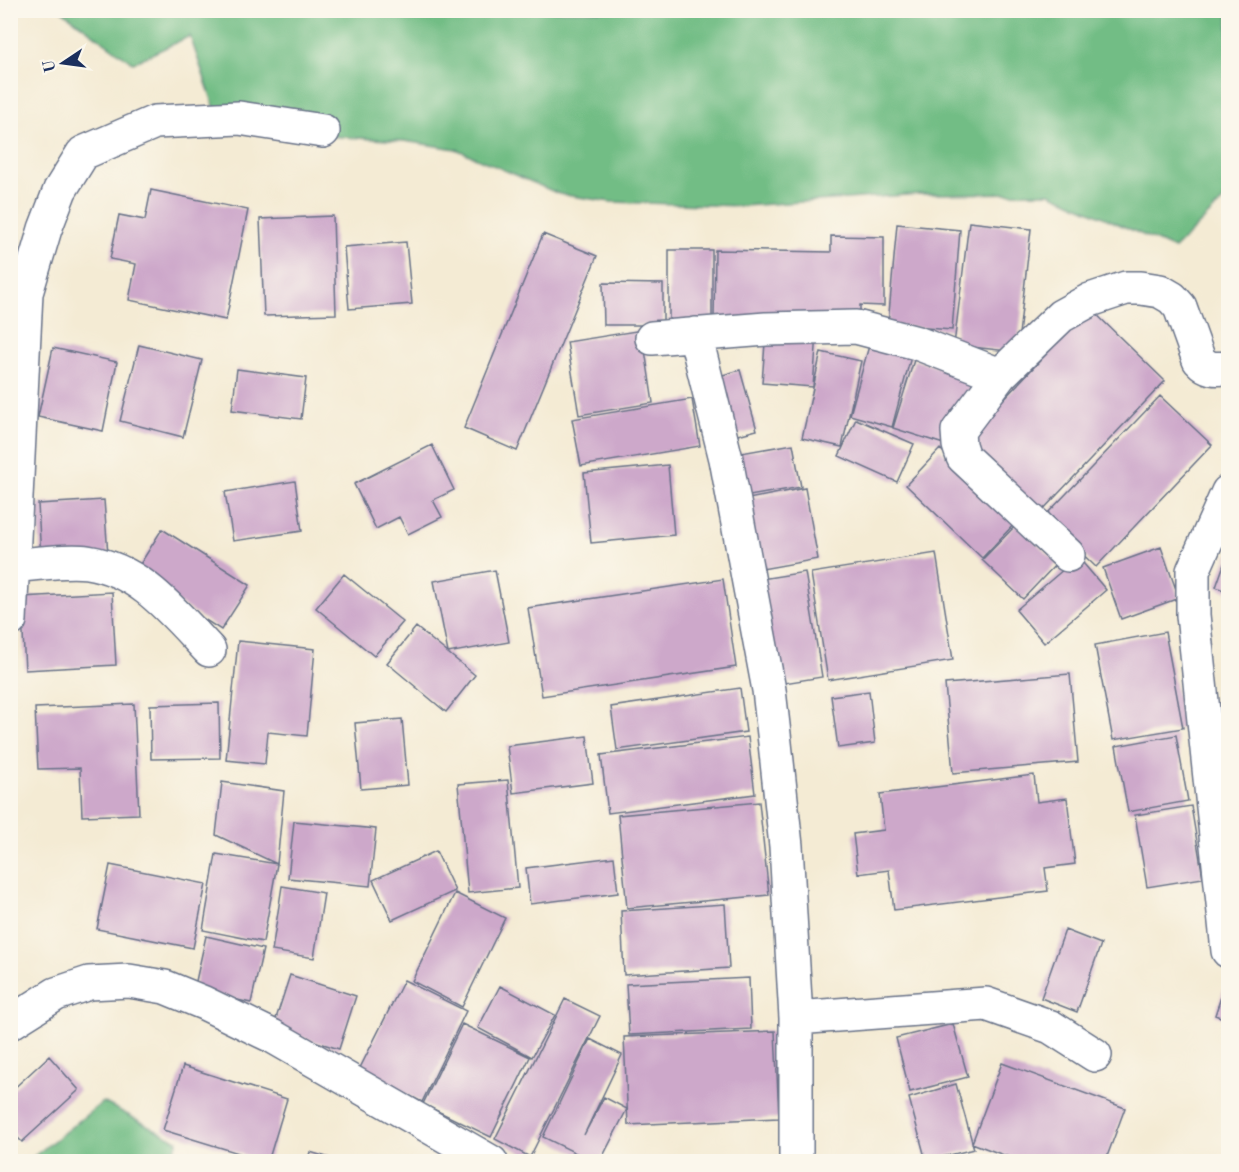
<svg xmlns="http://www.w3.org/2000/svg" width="1239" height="1172" viewBox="0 0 1239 1172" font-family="'Old Standard TT',serif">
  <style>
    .forest { fill: #72bd85; stroke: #467672; stroke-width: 1.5 }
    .building { fill: #cda8ca }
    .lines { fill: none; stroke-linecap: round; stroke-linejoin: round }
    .minor-casing { stroke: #677187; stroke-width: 36 }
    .minor { stroke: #fff; stroke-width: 33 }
  </style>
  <rect width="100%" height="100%" fill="#fbf7ec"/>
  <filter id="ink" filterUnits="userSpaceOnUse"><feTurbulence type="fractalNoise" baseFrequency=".0167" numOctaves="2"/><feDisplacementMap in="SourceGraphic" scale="12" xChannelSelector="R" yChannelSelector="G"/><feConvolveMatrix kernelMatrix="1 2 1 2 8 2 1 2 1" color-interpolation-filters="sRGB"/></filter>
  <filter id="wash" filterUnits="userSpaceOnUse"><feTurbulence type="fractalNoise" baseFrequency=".008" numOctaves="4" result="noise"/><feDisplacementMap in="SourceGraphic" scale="24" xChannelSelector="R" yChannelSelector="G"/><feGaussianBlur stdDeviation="1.35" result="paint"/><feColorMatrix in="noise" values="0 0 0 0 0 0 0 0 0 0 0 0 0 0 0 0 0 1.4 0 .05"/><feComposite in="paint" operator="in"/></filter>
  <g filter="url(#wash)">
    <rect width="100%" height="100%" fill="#f4ebd4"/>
    <!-- forest -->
    <path class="forest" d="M 62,11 L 1228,11 L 1228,196 L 1174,249 L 1050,193 L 921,194 L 742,206 L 611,202 L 559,194 L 456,149 L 404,141 L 222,129 L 190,36 L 133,63 Z
      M 103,1102 L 178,1141 L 170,1161 L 28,1161 Z"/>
    <g id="blocks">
      <!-- building -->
      <path class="building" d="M 151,190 L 248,210 L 226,320 L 129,300 L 136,264 L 110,259 L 119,215 L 145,220 Z
        M 333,216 L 336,314 L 264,316 L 260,219 Z
        M 969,222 L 1031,229 L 1017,352 L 954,345 Z
        M 897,224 L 960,230 L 952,330 L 888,325 Z
        M 543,234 L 597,256 L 517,451 L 464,428 Z
        M 831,236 L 884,237 L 884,306 L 860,305 L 860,320 L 714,319 L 715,250 L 831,252 Z
        M 406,242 L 412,304 L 349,309 L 344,247 Z
        M 669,250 L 712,250 L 712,322 L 669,322 Z
        M 603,283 L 663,284 L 663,325 L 604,325 Z
        M 1090,308 L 1165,381 L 1037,516 L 962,443 Z
        M 642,330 L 653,403 L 579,415 L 567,342 Z
        M 766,330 L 817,334 L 813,387 L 762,383 Z
        M 870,342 L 912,353 L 892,427 L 850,415 Z
        M 139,345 L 202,360 L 183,437 L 120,421 Z
        M 53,348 L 117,362 L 103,431 L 38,417 Z
        M 821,352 L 861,361 L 842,447 L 802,438 Z
        M 914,360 L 974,378 L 953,447 L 893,428 Z
        M 237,369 L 306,378 L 301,419 L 232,410 Z
        M 740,370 L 757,430 L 726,438 L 709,379 Z
        M 1160,396 L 1212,445 L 1096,567 L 1044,517 Z
        M 692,399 L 700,446 L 581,466 L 572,419 Z
        M 856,419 L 914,444 L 897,482 L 839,456 Z
        M 793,444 L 801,487 L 738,498 L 730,455 Z
        M 432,445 L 454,490 L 433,500 L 442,517 L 408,534 L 399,517 L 376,529 L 354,484 Z
        M 940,449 L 1016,522 L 982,558 L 906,485 Z
        M 668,465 L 674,535 L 591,543 L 584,473 Z
        M 295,481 L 302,531 L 233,541 L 225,492 Z
        M 805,488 L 818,559 L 751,571 L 738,501 Z
        M 104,500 L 108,555 L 41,559 L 38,504 Z
        M 1017,524 L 1057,563 L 1023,599 L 982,560 Z
        M 162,529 L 250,585 L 221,630 L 134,574 Z
        M 1161,547 L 1179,598 L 1121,619 L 1103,568 Z
        M 936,553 L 953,660 L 828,680 L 811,573 Z
        M 1228,553 L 1228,592 L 1216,587 Z
        M 1078,557 L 1106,590 L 1044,643 L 1016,610 Z
        M 495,570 L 509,642 L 448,653 L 434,581 Z
        M 805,572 L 822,677 L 772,685 L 755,580 Z
        M 344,574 L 403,622 L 374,656 L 316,608 Z
        M 723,579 L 736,667 L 542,696 L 528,608 Z
        M 112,592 L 116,665 L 25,670 L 21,597 Z
        M 416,627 L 475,675 L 446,712 L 387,663 Z
        M 1165,632 L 1183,728 L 1113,740 L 1095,645 Z
        M 238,641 L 315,649 L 307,736 L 268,732 L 265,764 L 226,760 Z
        M 1070,674 L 1078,762 L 953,773 L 945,684 Z
        M 740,688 L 746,732 L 617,750 L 611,707 Z
        M 869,691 L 875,743 L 838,748 L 831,696 Z
        M 219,703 L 220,758 L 151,759 L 150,705 Z
        M 134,704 L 139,814 L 82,816 L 80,768 L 38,769 L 35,708 Z
        M 402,719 L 408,785 L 361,789 L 355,723 Z
        M 1228,719 L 1228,786 L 1224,787 L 1212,721 Z
        M 1176,735 L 1188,801 L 1128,812 L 1116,746 Z
        M 587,736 L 593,783 L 513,793 L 507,746 Z
        M 748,737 L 755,794 L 608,813 L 601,755 Z
        M 1034,775 L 1037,802 L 1067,798 L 1075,864 L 1045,868 L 1048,891 L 894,910 L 889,870 L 858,874 L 853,834 L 884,830 L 880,794 Z
        M 508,780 L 518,888 L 468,893 L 458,784 Z
        M 222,782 L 284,791 L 277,864 L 216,835 Z
        M 759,802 L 769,895 L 627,908 L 618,815 Z
        M 1191,806 L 1203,878 L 1147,887 L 1135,815 Z
        M 294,821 L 376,829 L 370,886 L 288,878 Z
        M 436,851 L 455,891 L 392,920 L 373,880 Z
        M 216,854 L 277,864 L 263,942 L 203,930 Z
        M 614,857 L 618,893 L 530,904 L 526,868 Z
        M 110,865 L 206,884 L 193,948 L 97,929 Z
        M 282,886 L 324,893 L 314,958 L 272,951 Z
        M 455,893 L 505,918 L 462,1007 L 412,981 Z
        M 725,904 L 729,968 L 624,975 L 621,911 Z
        M 1065,930 L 1101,944 L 1077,1012 L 1041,998 Z
        M 206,936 L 263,949 L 251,1003 L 194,990 Z
        M 290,975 L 356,996 L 339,1049 L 273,1028 Z
        M 749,978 L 751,1029 L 629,1035 L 626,984 Z
        M 1227,979 L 1228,980 L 1228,1020 L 1215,1015 Z
        M 404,980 L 466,1011 L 422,1102 L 359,1070 Z
        M 500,986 L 555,1015 L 532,1057 L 478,1028 Z
        M 565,999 L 600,1016 L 530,1157 L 495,1139 Z
        M 462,1024 L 530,1057 L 491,1137 L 423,1104 Z
        M 953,1024 L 968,1077 L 910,1092 L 896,1038 Z
        M 775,1031 L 779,1118 L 628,1125 L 624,1037 Z
        M 590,1039 L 622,1055 L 584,1135 L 604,1097 L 627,1109 L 600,1162 L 572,1162 L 576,1153 L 543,1137 Z
        M 49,1056 L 79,1090 L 22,1142 L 10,1130 L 10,1092 Z
        M 1002,1063 L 1125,1108 L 1105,1162 L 1022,1162 L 972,1143 Z
        M 183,1066 L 287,1099 L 268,1162 L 163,1130 Z
        M 956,1084 L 974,1149 L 926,1161 L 909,1098 Z
        M 310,1152 L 340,1161 L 340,1162 L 307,1162 Z"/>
    </g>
  </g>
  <g filter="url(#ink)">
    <use href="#blocks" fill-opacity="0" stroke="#677187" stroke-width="1.5"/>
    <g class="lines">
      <!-- minor casing -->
      <g class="minor-casing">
        <path id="minor" d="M 695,334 L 726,459 L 769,690 L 775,743 L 786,846 L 796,1018 L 796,1162
          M 652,338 L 766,329 L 856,327 L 917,343 L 1000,375
          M 1228,492 L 1193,571 L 1193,615 L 1228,951
          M 1068,555 L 963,457 L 959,445 L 958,431 L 1000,375 L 1061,316 L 1090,300 L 1126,288 L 1141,288 L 1160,291 L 1172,298 L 1180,307 L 1199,360 C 1208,370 1216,369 1228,368
          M 12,566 C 32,564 68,559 87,562 C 141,570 173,612 209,650
          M 10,620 L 26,293 L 45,229 L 60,190 L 83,153 L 155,122 L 239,118 L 323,131
          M 796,1018 L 986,1004 L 1051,1027 L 1095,1055
          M 10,1023 L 56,994 L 89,983 L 129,981 L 165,987 L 204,1003 L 272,1036 L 491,1162"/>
      </g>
      <!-- minor -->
      <use href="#minor" class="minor"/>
    </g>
  </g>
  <!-- margin -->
  <rect width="1239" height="1172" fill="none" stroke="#fbf7ec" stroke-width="36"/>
  <!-- north arrow -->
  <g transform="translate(63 63) rotate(257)" stroke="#fbf7ec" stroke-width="4.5" paint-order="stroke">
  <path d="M0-4.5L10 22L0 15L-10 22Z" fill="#1b2f5e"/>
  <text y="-9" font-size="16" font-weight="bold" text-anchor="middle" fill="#1b2f5e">U</text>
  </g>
</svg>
